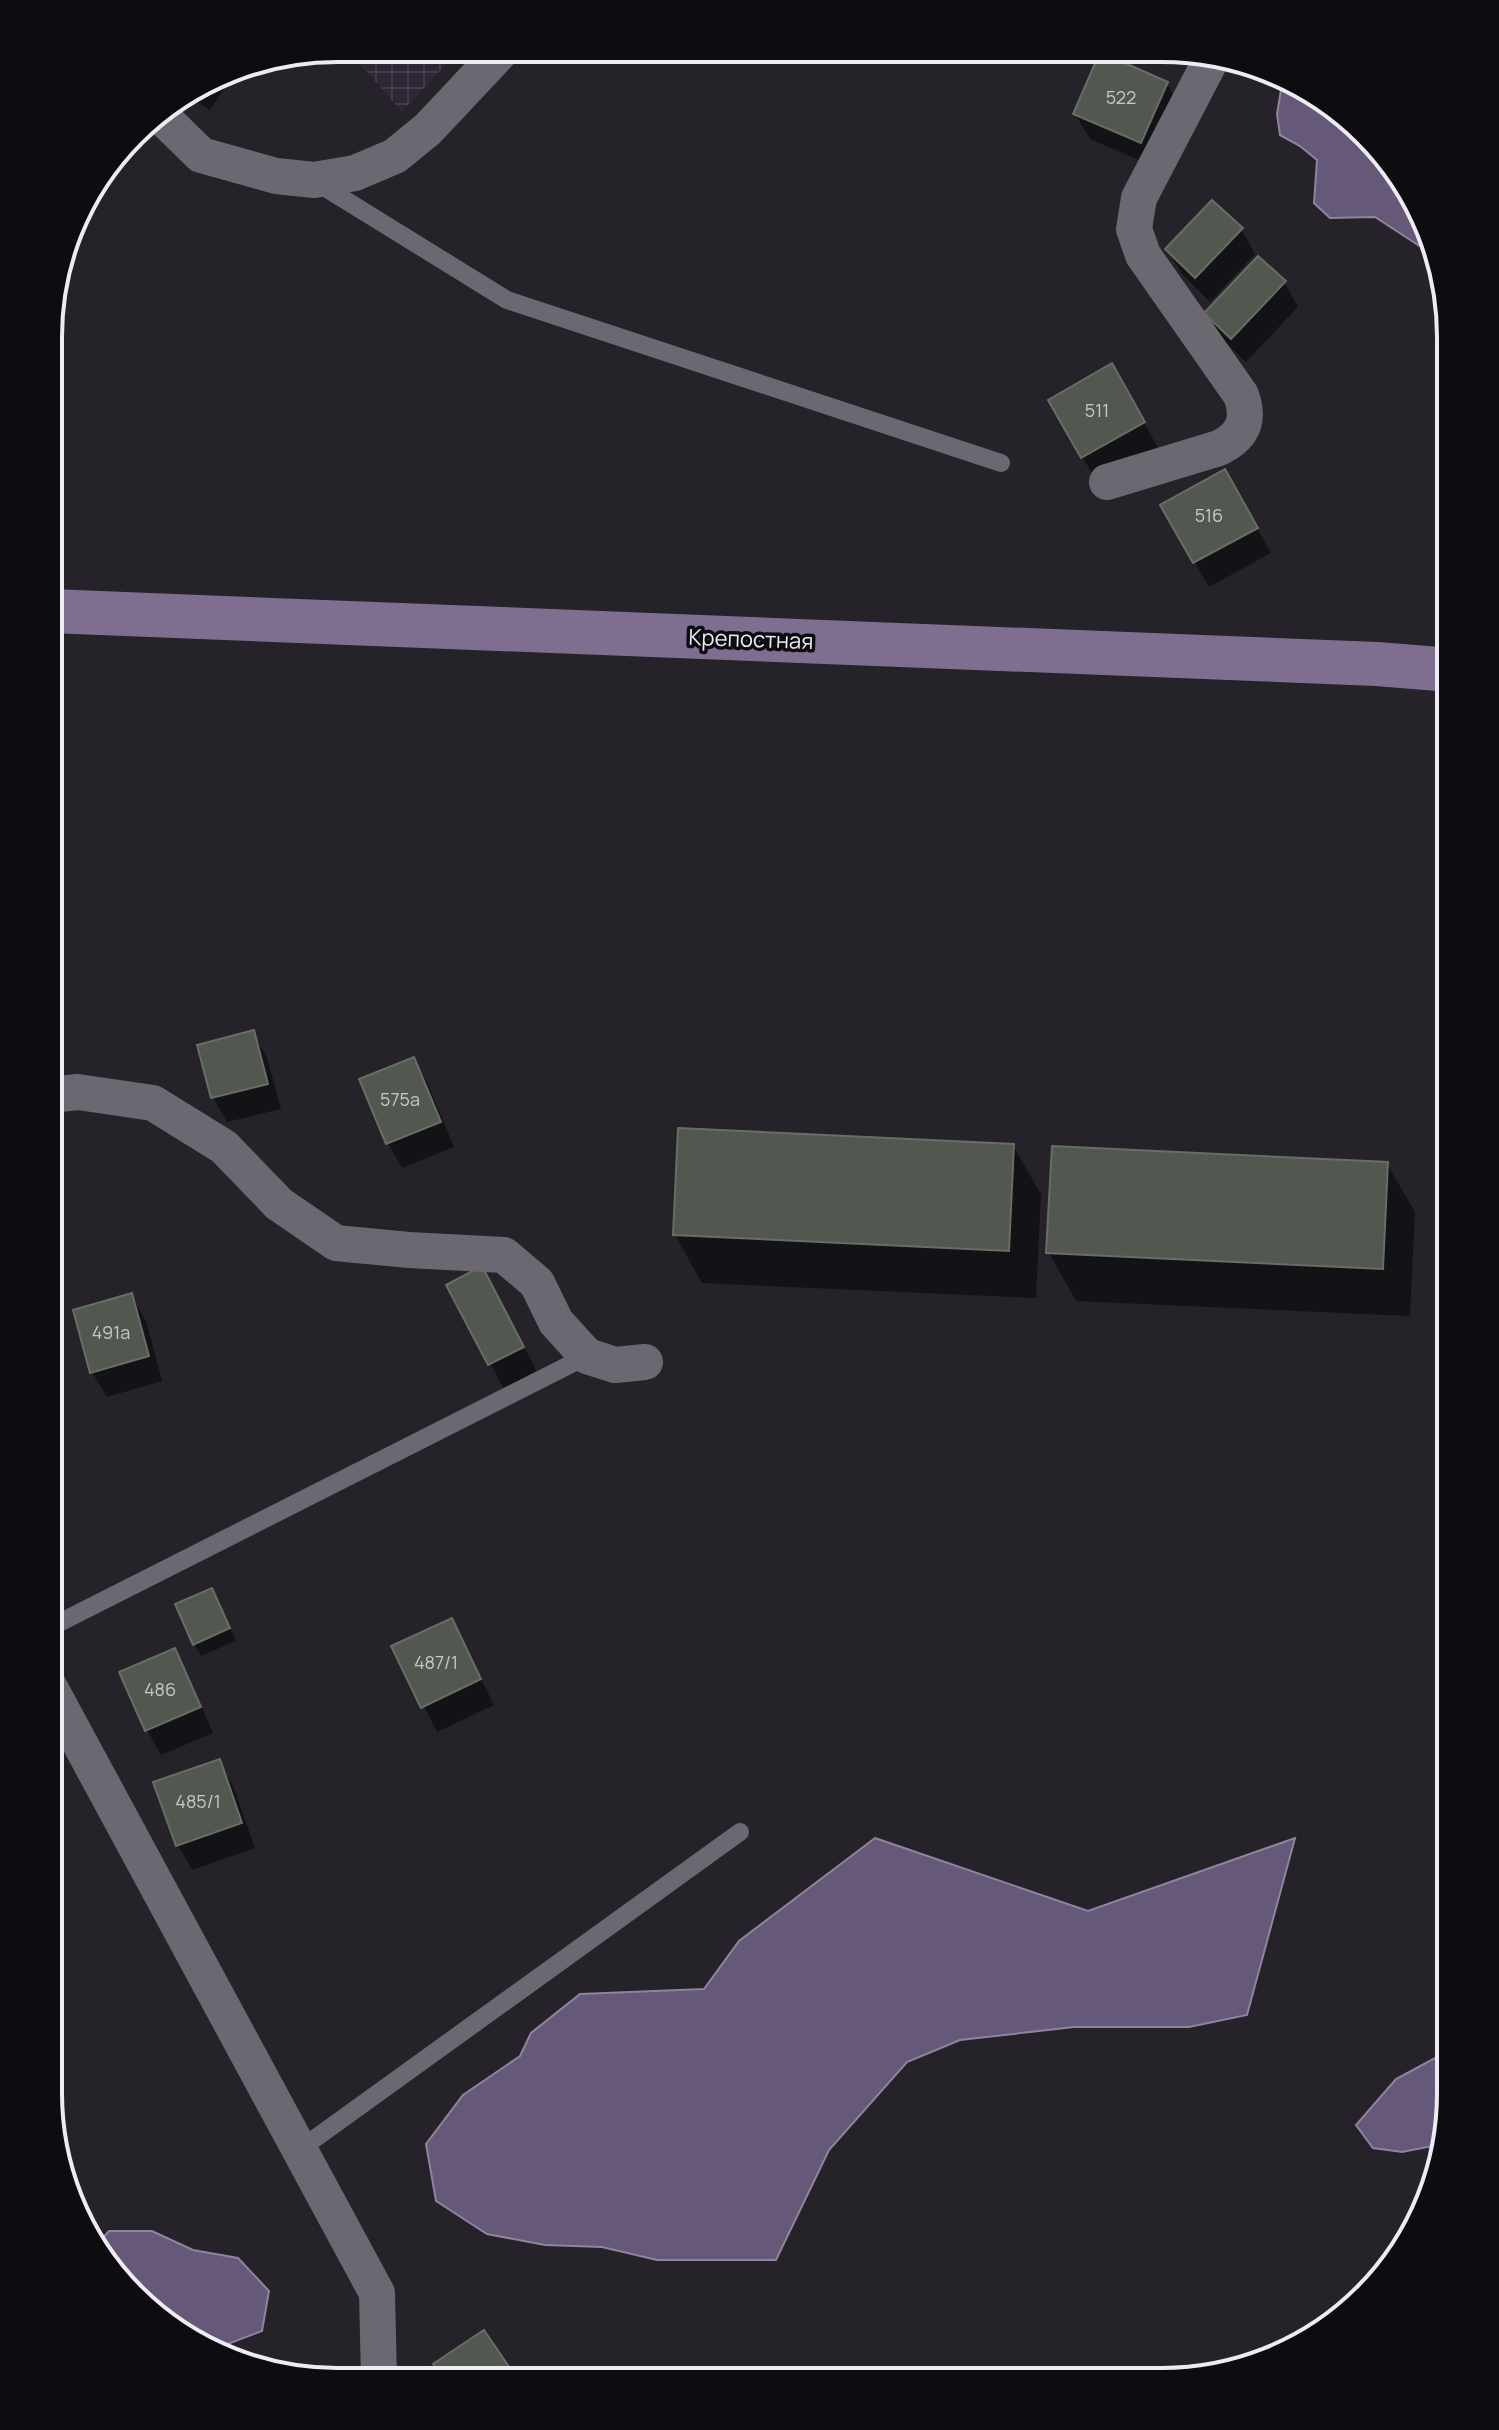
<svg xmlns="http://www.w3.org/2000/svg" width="1499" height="2430" viewBox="0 0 1499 2430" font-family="Manrope,sans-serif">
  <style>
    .industrial { fill: url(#industrial-grid) }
    .water { fill: #665878; stroke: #8f849d; stroke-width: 2 }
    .shadow { fill: #0007 }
    .building { fill: #52584f; stroke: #676e65; stroke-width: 2 }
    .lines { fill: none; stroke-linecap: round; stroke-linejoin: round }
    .lane { stroke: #6c6872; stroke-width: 18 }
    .street { stroke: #6c6872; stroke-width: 36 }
    .secondary { stroke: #7e6f91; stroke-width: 44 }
    .labels { text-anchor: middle; stroke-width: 7; stroke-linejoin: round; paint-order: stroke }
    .number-label { font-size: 18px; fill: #c7c7c9 }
    .street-label { font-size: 22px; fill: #eeecf2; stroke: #0d0c10 }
    .rim { fill: none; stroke: #eeecf2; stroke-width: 4 }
  </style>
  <defs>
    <pattern id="industrial-grid" width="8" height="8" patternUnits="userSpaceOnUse" patternTransform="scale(2)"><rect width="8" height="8" fill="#2e2836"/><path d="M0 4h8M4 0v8" fill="none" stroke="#423d4a"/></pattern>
  </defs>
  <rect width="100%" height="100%" fill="#25222a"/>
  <!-- industrial -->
  <path class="industrial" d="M 346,48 L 461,48 L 402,112 Z"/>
  <!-- water -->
  <path class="water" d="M 1282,84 L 1338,108 L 1429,227 L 1435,256 L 1375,217 L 1330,218 L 1314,203 L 1317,160 L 1300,146 L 1280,135 L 1277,114 Z
    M 875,1838 L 1088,1911 L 1295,1838 L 1247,2015 L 1189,2027 L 1074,2027 L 960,2040 L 907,2062 L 829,2150 L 776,2260 L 657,2260 L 602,2247 L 545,2245 L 487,2234 L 436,2201 L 426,2144 L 463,2095 L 520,2056 L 531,2033 L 580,1994 L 704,1989 L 739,1941 Z
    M 1450,2050 L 1450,2112 L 1443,2144 L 1402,2152 L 1373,2148 L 1356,2125 L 1396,2079 Z
    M 109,2231 L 152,2231 L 193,2250 L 238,2258 L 269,2291 L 262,2331 L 220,2347 L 161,2322 L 99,2242 Z"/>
  <!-- shadow -->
  <path class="shadow" d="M 237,68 L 210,110 L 187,95 L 227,70 Z
    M 1167,84 L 1182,109 L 1155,167 L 1090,139 L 1075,114 Z
    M 1241,229 L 1255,254 L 1210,302 L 1182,274 L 1167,249 Z
    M 1284,282 L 1298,307 L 1246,362 L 1221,338 L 1206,313 Z
    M 1112,366 L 1158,448 L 1097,482 L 1050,401 Z
    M 1225,472 L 1271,553 L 1209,587 L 1163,506 Z
    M 253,1033 L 267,1058 L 281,1109 L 227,1122 L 213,1097 Z
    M 414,1059 L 428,1084 L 454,1147 L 402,1168 L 388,1143 Z
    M 1013,1146 L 1041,1194 L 1036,1298 L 702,1283 L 675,1235 Z
    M 1387,1164 L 1415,1212 L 1410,1316 L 1076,1301 L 1049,1253 Z
    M 449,1285 L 496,1293 L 537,1372 L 504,1389 Z
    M 131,1296 L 146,1321 L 162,1381 L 107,1397 L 92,1372 Z
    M 218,1602 L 236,1641 L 201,1656 L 194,1644 Z
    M 451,1620 L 494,1705 L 437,1732 L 394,1647 Z
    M 174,1650 L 188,1675 L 213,1733 L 161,1755 L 147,1730 L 122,1673 Z
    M 219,1761 L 233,1786 L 255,1848 L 192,1870 L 178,1845 Z
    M 300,2373 L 307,2380 L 296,2378 Z"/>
  <!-- building -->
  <path class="building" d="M 1100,52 L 1168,82 L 1141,143 L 1073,114 Z
    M 1212,200 L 1243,228 L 1195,278 L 1165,249 Z
    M 1258,256 L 1286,281 L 1231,339 L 1204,313 Z
    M 1112,363 L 1145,422 L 1081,458 L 1048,400 Z
    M 1225,469 L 1258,528 L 1193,563 L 1160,505 Z
    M 254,1030 L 268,1084 L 211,1098 L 197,1045 Z
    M 414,1057 L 441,1122 L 386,1144 L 359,1079 Z
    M 678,1128 L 1014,1144 L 1009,1251 L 673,1235 Z
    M 1052,1146 L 1388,1162 L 1383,1269 L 1046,1253 Z
    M 482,1266 L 524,1347 L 488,1365 L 446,1285 Z
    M 132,1293 L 149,1356 L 90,1373 L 73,1310 Z
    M 212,1588 L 230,1628 L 193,1645 L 175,1604 Z
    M 452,1618 L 481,1679 L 421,1708 L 391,1646 Z
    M 175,1648 L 201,1707 L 145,1731 L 119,1672 Z
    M 220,1759 L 242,1823 L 176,1846 L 153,1782 Z
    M 484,2330 L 518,2380 L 444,2380 L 433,2364 Z"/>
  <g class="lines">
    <!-- lane -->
    <path class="lane" d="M 316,182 L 507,300 L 1001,463
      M 49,1628 L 587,1356
      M 299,2150 L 740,1832"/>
    <!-- street -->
    <path class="street" d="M 158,113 L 201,155 L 276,176 L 314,180 L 355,173 L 395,156 L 428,129 L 504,48
      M 1107,482 L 1219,448 C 1243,436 1250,420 1241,395 L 1143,255 L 1134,229 L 1139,198 L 1213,56
      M 49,1095 L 78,1092 L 153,1103 L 224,1147 L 279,1204 L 336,1243 L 409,1250 L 504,1255 L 537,1283 L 556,1322 L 587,1356 L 615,1365 L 645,1362
      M 49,1686 L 377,2293 L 379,2380"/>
    <!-- secondary -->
    <path class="secondary" d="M 50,611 L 1377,664 L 1451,670"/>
  </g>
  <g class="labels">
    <!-- number labels -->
    <g class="number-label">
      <text x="1121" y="104">522</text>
      <text x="1097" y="417">511</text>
      <text x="1209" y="522">516</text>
      <text x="400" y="1106">575а</text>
      <text x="111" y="1339">491а</text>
      <text x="436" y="1669">487/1</text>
      <text x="160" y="1696">486</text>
      <text x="198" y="1808">485/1</text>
    </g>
    <!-- street labels -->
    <g class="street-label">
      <text transform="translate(751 639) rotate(2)" y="8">Крепостная</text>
    </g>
  </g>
  <!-- crop -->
  <path d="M0 0H1499V2430H0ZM337 62H1162A275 275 0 0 1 1437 337V2093A275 275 0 0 1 1162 2368H337A275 275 0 0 1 62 2093V337A275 275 0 0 1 337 62Z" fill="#0d0c10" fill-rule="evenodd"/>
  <path class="rim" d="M337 62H1162A275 275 0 0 1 1437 337V2093A275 275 0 0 1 1162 2368H337A275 275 0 0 1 62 2093V337A275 275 0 0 1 337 62Z"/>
</svg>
